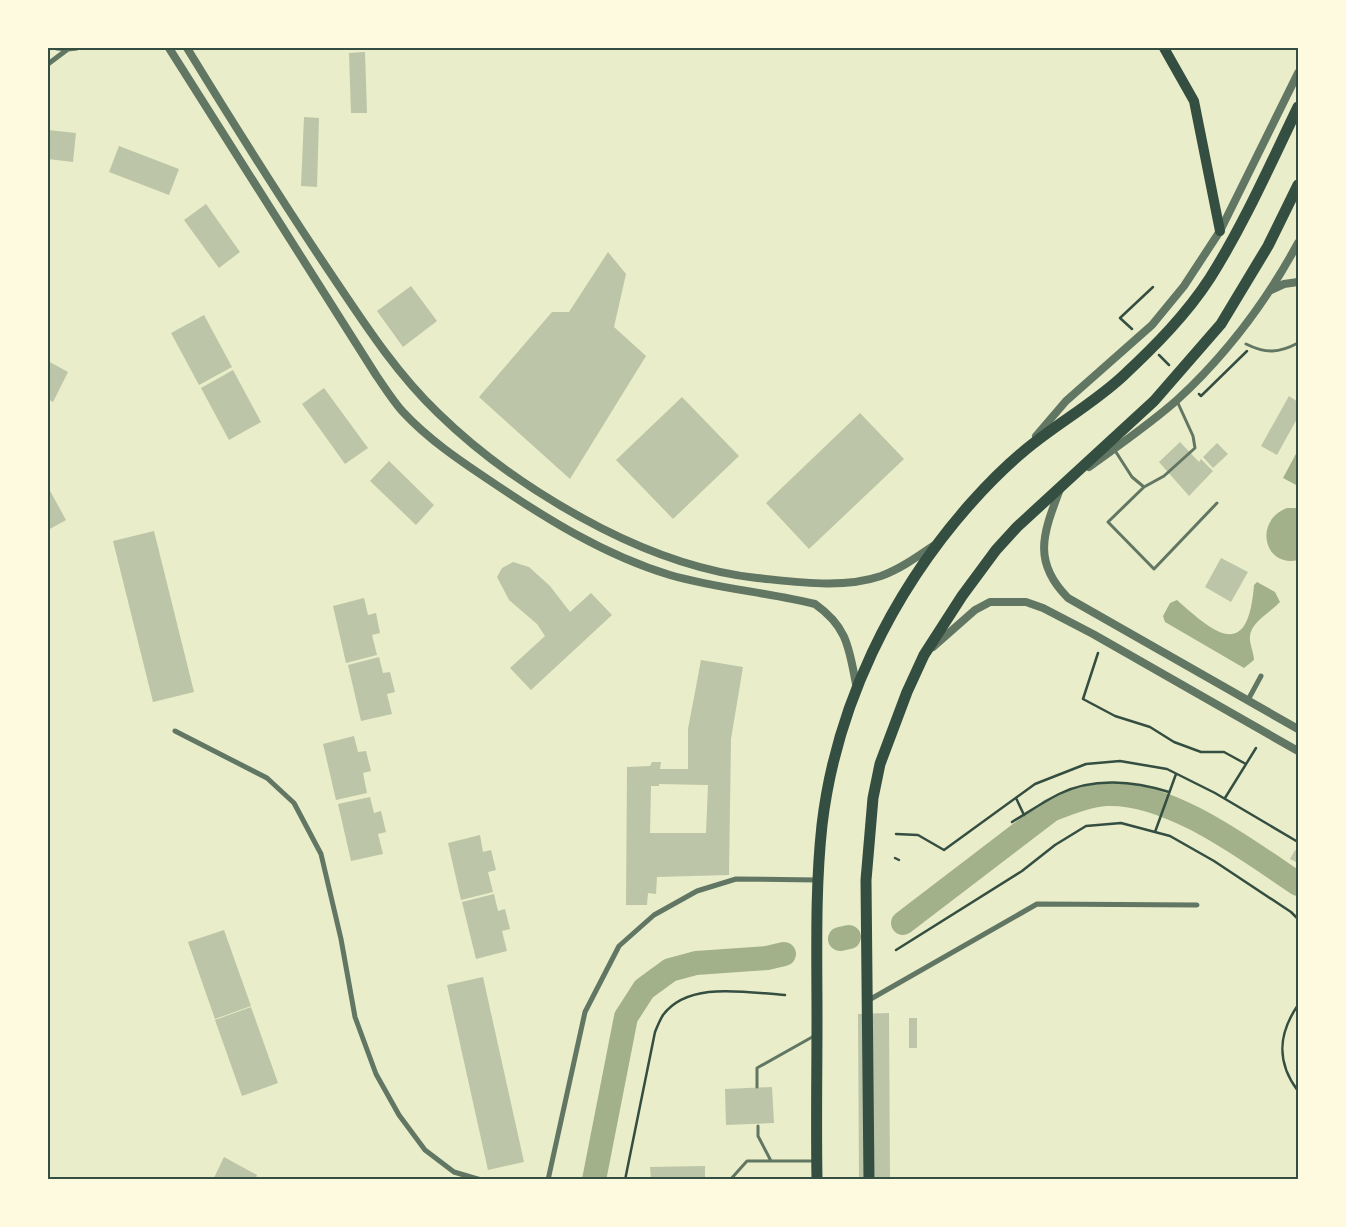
<svg xmlns="http://www.w3.org/2000/svg" width="1346" height="1227" viewBox="0 0 1346 1227" font-family="'Sofia Sans Condensed',sans-serif">
  <style>
    .water { fill: #a3b18a }
    .lines { fill: none; stroke-linecap: round; stroke-linejoin: round }
    .river { stroke: #a3b18a; stroke-width: 24 }
    .building { fill: #bcc5a7; fill-rule: evenodd }
    .path { stroke: #344e41; stroke-width: 2.5 }
    .service { stroke: #617663; stroke-width: 3 }
    .minor { stroke: #617663; stroke-width: 5 }
    .tertiary { stroke: #617663; stroke-width: 8 }
    .primary { stroke: #344e41; stroke-width: 10 }
    .trunk { stroke: #344e41; stroke-width: 11 }
    .neatline { fill: none; stroke: #344e41; stroke-width: 2 }
  </style>
  <rect width="100%" height="100%" fill="#e9edc9"/>
  <!-- water -->
  <path class="water" d="M 1298,450 L 1298,486 L 1283,478 Z
    M 1287,508 L 1298,508 L 1298,560 C 1264,568 1253,521 1287,508 Z
    M 1257,582 L 1275,592 L 1280,602 C 1272,611 1251,622 1250,636 C 1249,643 1254,653 1254,660 L 1244,668 L 1165,622 L 1163,616 L 1170,603 L 1177,600 C 1216,635 1248,661 1254,585 Z"/>
  <g class="lines">
    <!-- river -->
    <path class="river" d="M 903,923 L 1051,810 C 1068,803 1088,795 1106,794 C 1170,791 1247,850 1298,884
      M 840,939 L 849,937
      M 594,1180 L 626,1017 L 644,989 L 670,970 L 696,963 L 767,958 L 784,954"/>
  </g>
  <!-- building -->
  <path class="building" d="M 365,52 L 367,113 L 351,113 L 349,53 Z
    M 304,117 L 319,118 L 317,187 L 301,186 Z
    M 48,130 L 76,133 L 73,162 L 48,159 Z
    M 119,146 L 179,169 L 169,195 L 109,172 Z
    M 206,204 L 240,252 L 219,268 L 184,220 Z
    M 608,252 L 626,274 L 614,327 L 646,356 L 570,479 L 479,397 L 552,312 L 569,312 Z
    M 411,286 L 437,321 L 403,347 L 377,311 Z
    M 204,315 L 232,367 L 199,385 L 171,333 Z
    M 48,361 L 68,372 L 53,402 L 48,399 Z
    M 233,370 L 261,422 L 229,440 L 201,388 Z
    M 324,388 L 368,448 L 345,464 L 302,404 Z
    M 1289,396 L 1298,402 L 1298,417 L 1277,455 L 1261,446 Z
    M 682,397 L 739,456 L 673,519 L 616,460 Z
    M 860,413 L 904,459 L 809,549 L 766,503 Z
    M 1180,442 L 1199,462 L 1201,459 L 1213,471 L 1189,496 L 1159,462 Z
    M 1217,443 L 1228,454 L 1213,468 L 1203,457 Z
    M 389,461 L 434,505 L 416,525 L 370,481 Z
    M 48,487 L 66,520 L 48,530 Z
    M 154,531 L 194,692 L 153,702 L 113,541 Z
    M 1221,558 L 1248,572 L 1231,602 L 1205,587 Z
    M 513,562 L 529,567 L 550,586 L 570,612 L 591,593 L 612,615 L 531,690 L 510,668 L 545,636 L 537,624 L 509,600 L 497,577 L 502,568 Z
    M 364,598 L 368,615 L 376,613 L 380,633 L 372,635 L 377,655 L 346,663 L 333,606 Z
    M 379,657 L 383,673 L 390,672 L 395,692 L 387,694 L 392,714 L 361,721 L 348,665 Z
    M 701,660 L 743,667 L 731,739 L 729,875 L 657,877 L 656,894 L 648,893 L 647,905 L 626,905 L 627,767 L 650,766 L 652,762 L 661,762 L 660,769 L 688,769 L 688,729 ZM 659,784 L 708,785 L 706,833 L 650,833 L 651,786 L 659,786 Z
    M 354,736 L 358,752 L 366,751 L 371,771 L 363,773 L 367,793 L 336,800 L 323,744 Z
    M 370,797 L 374,813 L 381,811 L 386,832 L 378,834 L 383,854 L 351,861 L 338,804 Z
    M 480,835 L 483,852 L 491,850 L 496,870 L 488,872 L 493,892 L 461,900 L 448,843 Z
    M 1295,850 L 1298,852 L 1298,863 L 1290,859 Z
    M 494,894 L 498,911 L 505,909 L 510,929 L 502,931 L 507,951 L 476,959 L 462,902 Z
    M 224,930 L 251,1006 L 215,1019 L 188,942 Z
    M 483,977 L 524,1162 L 488,1170 L 447,985 Z
    M 251,1007 L 278,1083 L 242,1096 L 215,1020 Z
    M 889,1013 L 890,1180 L 859,1180 L 858,1014 Z
    M 909,1018 L 917,1018 L 917,1048 L 909,1048 Z
    M 772,1087 L 774,1123 L 726,1125 L 725,1089 Z
    M 224,1157 L 257,1175 L 255,1180 L 213,1180 Z
    M 705,1166 L 705,1180 L 651,1180 L 650,1167 Z"/>
  <g class="lines">
    <!-- path -->
    <path class="path" d="M 1132,329 L 1120,318 L 1153,287
      M 1159,355 L 1169,365
      M 1199,394 L 1201,396 L 1247,351
      M 1098,653 L 1083,699 L 1115,716 L 1150,727 L 1174,742 L 1201,752 L 1224,752 L 1246,764
      M 1016,798 L 1024,815
      M 1225,798 L 1256,748
      M 1012,822 C 1027,813 1043,802 1059,794 C 1093,777 1134,781 1169,792
      M 1155,832 L 1176,774
      M 896,834 L 918,835 L 944,850 L 1035,784 L 1086,764 L 1120,761 L 1167,769 L 1215,793 L 1298,842
      M 895,858 L 899,860
      M 896,950 L 1022,871 L 1055,845 L 1086,826 L 1121,823 L 1170,836 L 1214,861 L 1291,912 L 1298,919
      M 1298,1005 C 1278,1034 1276,1062 1298,1091
      M 625,1180 L 655,1032 C 657,1027 660,1020 663,1015 C 689,980 748,993 785,995"/>
    <!-- service -->
    <path class="service" d="M 1246,344 C 1266,354 1279,353 1298,343
      M 1114,449 L 1132,477 L 1144,487 L 1164,476 L 1195,448 L 1193,436 L 1177,401
      M 1144,487 L 1108,522 L 1154,569 L 1217,503
      M 757,1087 L 757,1068 L 814,1036
      M 758,1126 L 758,1136 L 771,1161
      M 730,1180 L 747,1161 L 813,1161"/>
    <!-- minor -->
    <path class="minor" d="M 57,48 L 68,49 L 77,48
      M 48,64 L 68,49
      M 1248,700 L 1261,676
      M 175,731 L 267,778 L 294,803 L 321,854 L 341,939 L 355,1017 L 376,1074 L 399,1115 L 425,1150 L 454,1172 L 481,1180
      M 869,1000 L 1037,904 L 1197,905
      M 548,1180 L 585,1012 L 619,946 L 654,915 L 697,891 L 736,879 L 818,880"/>
    <!-- tertiary -->
    <path class="tertiary" d="M 169,48 L 376,375 C 385,388 393,401 403,412 C 428,439 459,460 489,480 C 545,518 604,555 670,575 C 718,589 767,592 815,604 C 849,628 849,650 857,689
      M 187,48 C 233,123 280,198 329,271 C 362,320 395,372 438,413 C 485,459 543,498 601,528 C 650,553 702,572 757,578 C 797,582 843,589 881,576 C 900,569 917,557 933,546
      M 1271,290 L 1284,284 L 1298,282
      M 1036,436 L 1066,401 L 1152,325 L 1184,286 L 1220,231 L 1298,73
      M 1089,467 C 1119,445 1150,424 1177,400 C 1227,354 1266,302 1298,243
      M 1060,489 C 1044,532 1031,561 1068,598 L 1298,729
      M 933,647 L 975,610 L 990,602 L 1026,602 L 1043,608 L 1093,634 L 1298,751"/>
    <!-- primary -->
    <path class="primary" d="M 1164,48 L 1194,101 L 1220,231"/>
    <!-- trunk -->
    <path class="trunk" d="M 817,1180 C 816,1126 817,1072 817,1018 C 817,954 815,889 822,825 C 836,706 892,592 971,503 C 987,485 1006,466 1024,451 C 1056,424 1093,404 1123,376 C 1155,346 1186,315 1210,278 C 1244,224 1270,165 1298,107
      M 869,1180 L 866,880 L 873,798 L 880,764 L 907,692 L 924,655 L 962,596 L 996,550 L 1017,527 L 1154,401 L 1221,324 L 1268,246 L 1298,185"/>
  </g>
  <!-- border -->
  <rect width="1346" height="1227" fill="none" stroke="#fefae0" stroke-width="98"/>
  <rect x="49" y="49" width="1248" height="1129" class="neatline"/>
</svg>
